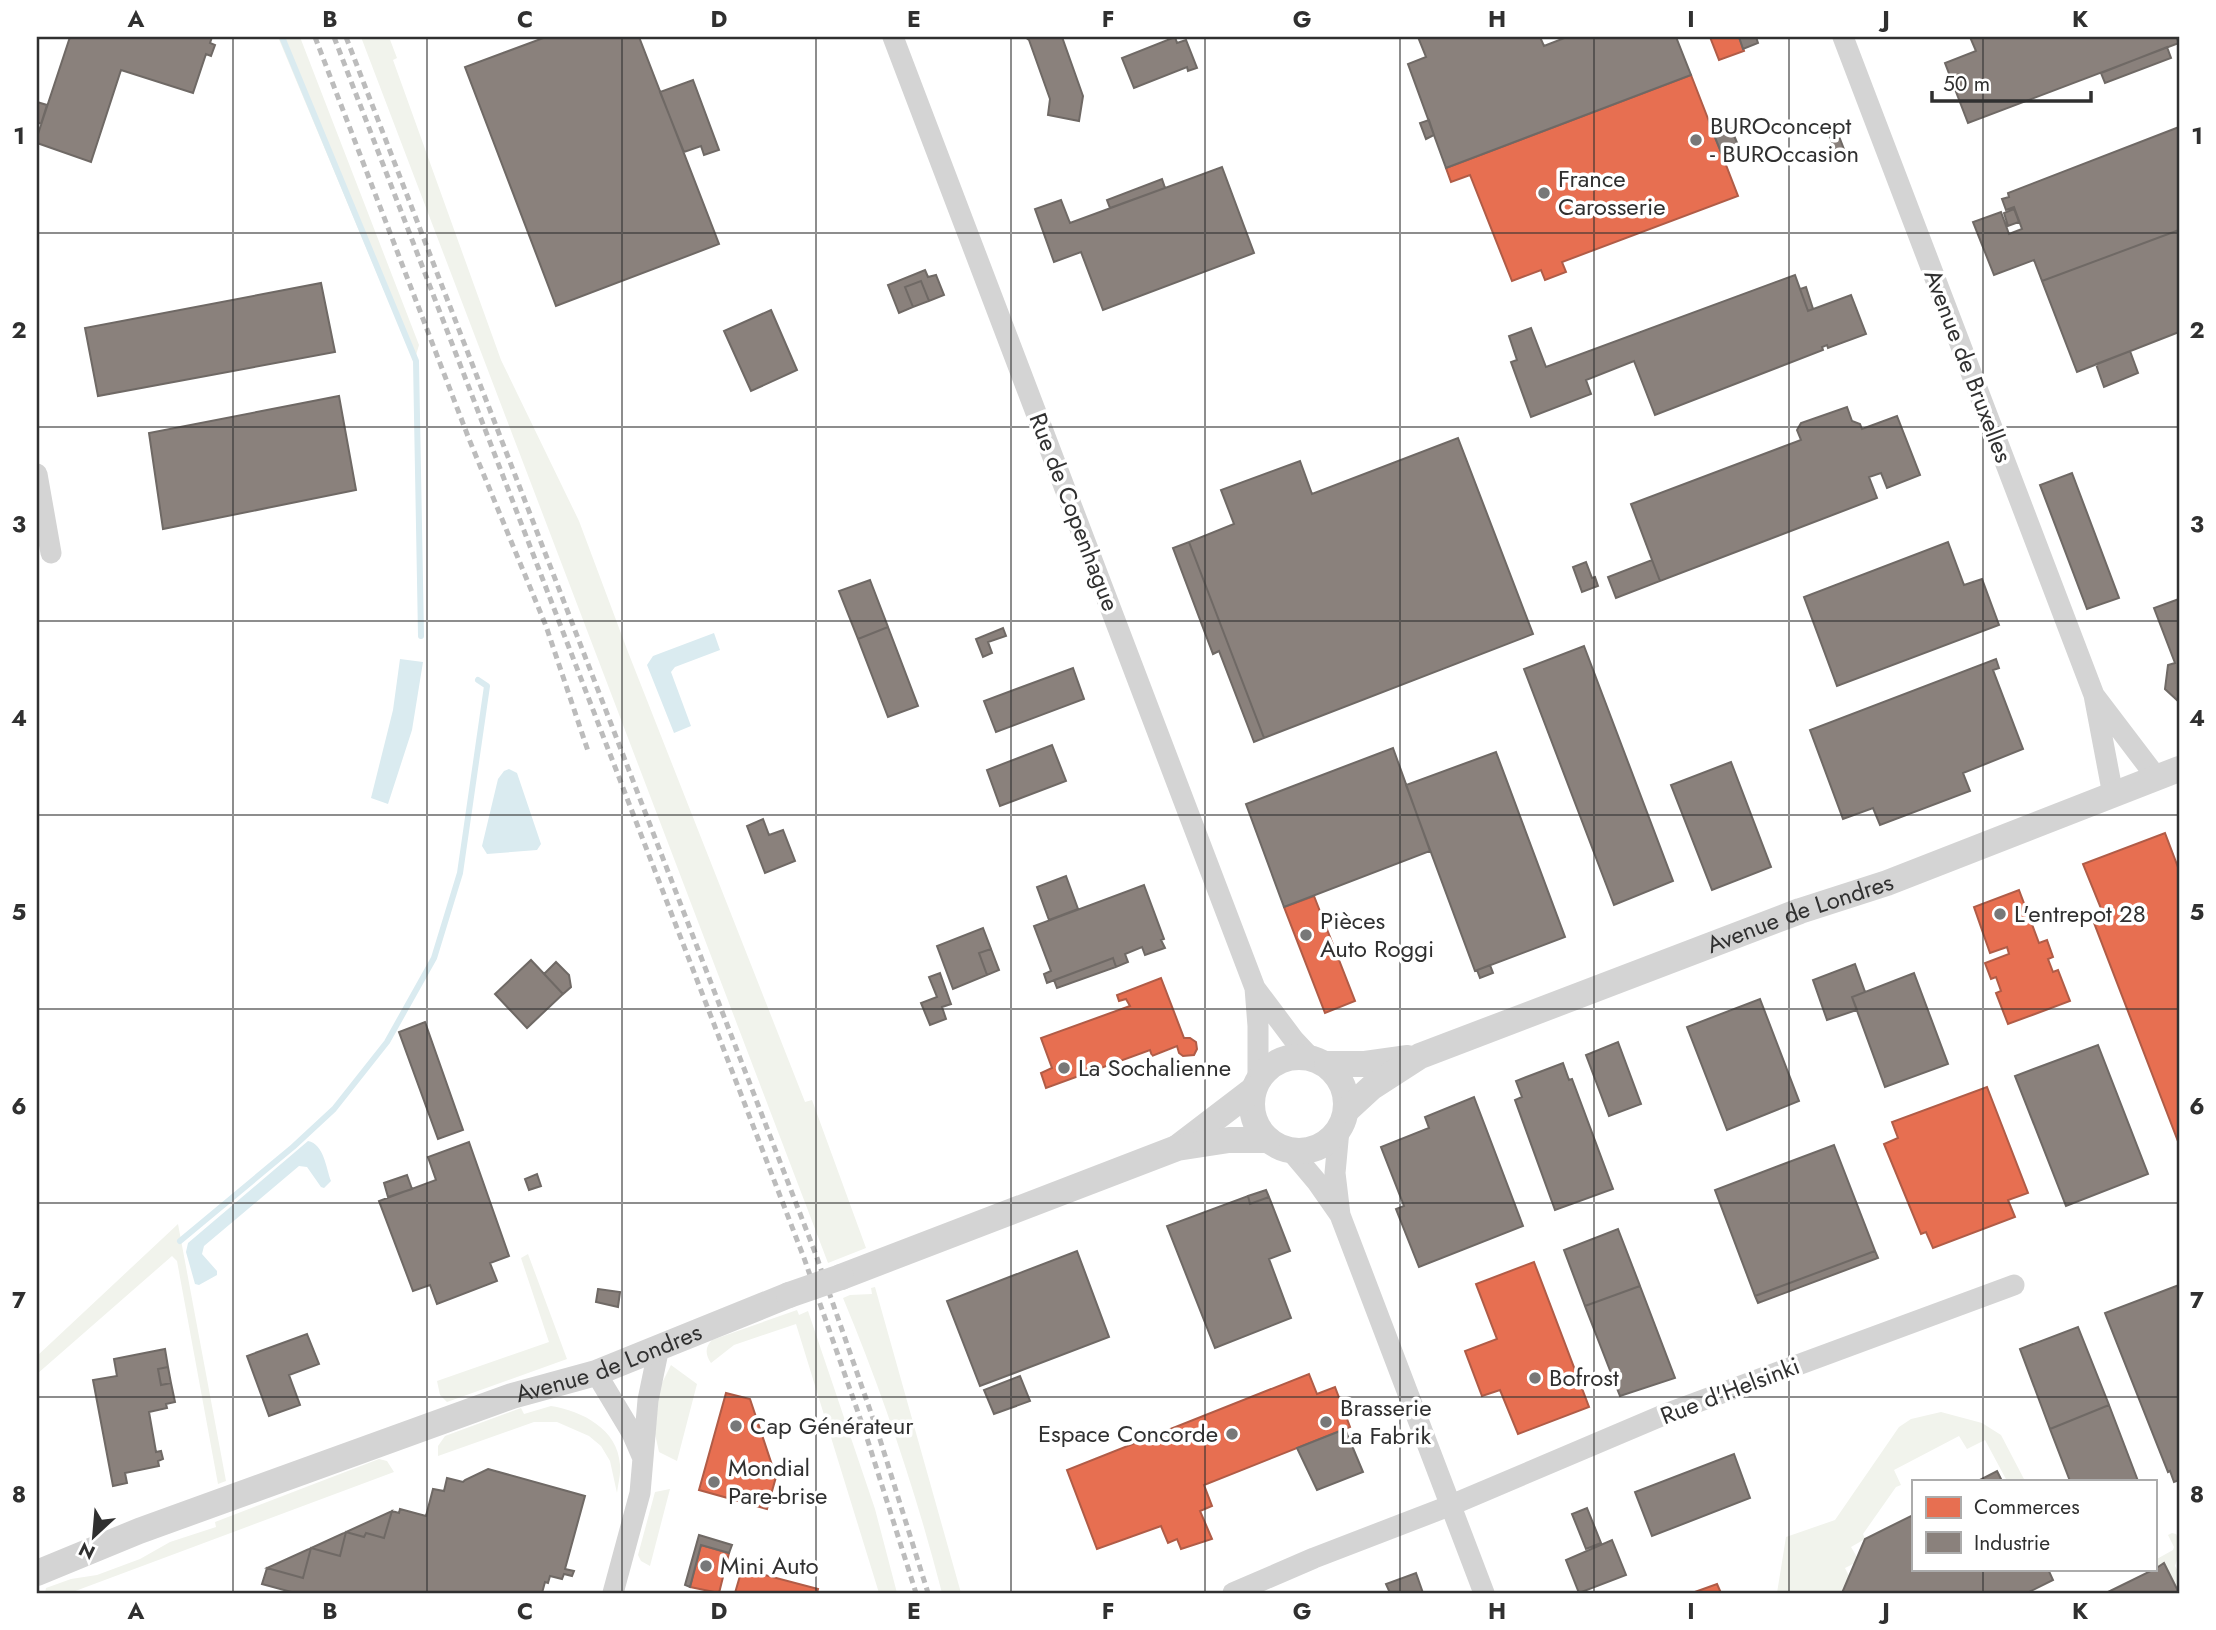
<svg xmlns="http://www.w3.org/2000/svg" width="2216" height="1630" viewBox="0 0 2216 1630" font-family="Jost,sans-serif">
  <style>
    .green { fill: #f1f3ec }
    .water { fill: #daebf0 }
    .shops { fill: #e76f51; stroke: #b05c47; stroke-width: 2 }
    .industry { fill: #8a817c; stroke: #6f6965; stroke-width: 2 }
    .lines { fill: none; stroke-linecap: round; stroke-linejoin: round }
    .stream { stroke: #daebf0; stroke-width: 6 }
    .minor { stroke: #d4d4d4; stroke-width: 21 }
    .tertiary { stroke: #d4d4d4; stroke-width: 26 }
    .rail { stroke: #bcbcbc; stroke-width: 5; stroke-dasharray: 7 5; stroke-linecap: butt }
    .tertiary-bridge { stroke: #d4d4d4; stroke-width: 26 }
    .grid { fill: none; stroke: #303030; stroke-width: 2; stroke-opacity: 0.55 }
    .poi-dot { fill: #787878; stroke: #fff; stroke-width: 2.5 }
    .labels { text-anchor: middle; stroke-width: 7; stroke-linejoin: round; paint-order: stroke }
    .poi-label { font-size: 24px; fill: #303030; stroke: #fff; text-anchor: start }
    .street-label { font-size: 24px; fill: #303030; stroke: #fff }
    .neatline { fill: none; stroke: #303030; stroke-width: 2.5 }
    .grid-label { font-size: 23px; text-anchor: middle; font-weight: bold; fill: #303030 }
  </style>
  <rect width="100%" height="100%" fill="#fff"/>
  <!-- green -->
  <path class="green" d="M 278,37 L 300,37 L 419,345 L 414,362 Z
    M 361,37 L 389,37 L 397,58 L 393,60 L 501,360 L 579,521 L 628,652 L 805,1102 L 812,1100 L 866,1248 L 828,1263 Z
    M 178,1224 L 226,1481 L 218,1484 L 177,1261 L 172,1256 L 37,1374 L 37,1356 Z
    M 528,1254 L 567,1359 L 447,1402 L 440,1395 L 437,1381 L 549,1342 L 521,1258 Z
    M 875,1287 L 961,1593 L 942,1593 C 916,1492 883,1394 843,1298 L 850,1295 L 872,1294 L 871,1288 Z
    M 797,1310 L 799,1315 L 808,1311 L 875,1509 L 897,1593 L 879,1593 L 796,1324 L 734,1345 L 711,1363 C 705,1354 705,1347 712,1340 Z
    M 671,1365 L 697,1384 L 677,1461 L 659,1452 L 655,1434 L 659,1389 Z
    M 551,1406 C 582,1411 618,1429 620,1465 C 621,1474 618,1484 617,1493 L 610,1461 L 601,1446 L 589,1436 L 557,1422 L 534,1422 L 438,1456 L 438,1446 L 445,1436 L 521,1408 L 524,1414 Z
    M 1941,1412 L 1982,1423 L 2001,1435 L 2025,1481 L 2007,1481 L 1985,1440 L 1967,1449 L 1959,1436 L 1894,1470 L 1901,1485 L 1896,1487 L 1863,1534 L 1865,1539 L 1851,1547 L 1857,1557 L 1855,1563 L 1845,1568 L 1849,1576 L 1842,1593 L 1777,1593 L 1786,1537 L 1835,1520 L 1899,1427 L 1911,1419 Z
    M 379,1459 L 387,1461 L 394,1472 L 70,1593 L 45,1593 L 46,1588 L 71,1579 L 97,1575 L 140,1559 L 170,1542 L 216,1527 L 215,1522 Z
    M 670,1489 L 650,1566 L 641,1561 L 638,1555 L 655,1492 Z
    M 2172,1533 L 2176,1534 C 2182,1545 2179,1555 2175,1566 L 2179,1573 L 2179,1593 L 2164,1564 L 2155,1568 L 2155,1560 L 2173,1550 L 2174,1547 L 2168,1535 Z"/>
  <!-- water -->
  <path class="water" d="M 714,633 L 720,650 L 675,667 L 671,672 L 691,726 L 674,733 L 647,665 L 653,656 Z
    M 400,659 L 423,662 L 412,730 L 388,804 L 371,798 L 393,710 Z
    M 509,769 L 517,773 L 541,844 L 537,850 L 487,854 L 482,846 L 498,779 L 504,771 Z
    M 308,1141 C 324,1144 326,1168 331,1181 L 324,1188 L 321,1187 L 307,1167 L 299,1166 L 204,1246 L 202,1254 L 217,1271 L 217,1275 L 199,1285 L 195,1284 L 186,1252 L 188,1243 Z"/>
  <!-- shops -->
  <path class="shops" d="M 1710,37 L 1739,37 L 1744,51 L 1719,60 Z
    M 1691,75 L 1738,196 L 1562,262 L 1566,272 L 1545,280 L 1541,270 L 1512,281 L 1470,175 L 1451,182 L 1446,168 Z
    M 2165,833 L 2179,870 L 2179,1144 L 2091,915 L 2102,911 L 2083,864 Z
    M 2019,890 L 2039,943 L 2047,940 L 2053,957 L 2048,959 L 2053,972 L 2058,970 L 2070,1001 L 2008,1024 L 1996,993 L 2001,991 L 1996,977 L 1991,979 L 1985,963 L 2009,954 L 2007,947 L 1990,953 L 1974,907 Z
    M 1314,896 L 1355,1001 L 1325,1013 L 1284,907 Z
    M 1161,978 L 1184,1038 L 1190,1038 L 1196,1042 L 1197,1049 L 1194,1055 L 1183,1056 L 1179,1053 L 1177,1046 L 1152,1056 L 1150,1050 L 1046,1088 L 1041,1073 L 1052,1068 L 1041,1038 L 1130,1006 L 1126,999 L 1119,1001 L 1117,995 Z
    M 1987,1087 L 2028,1193 L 2008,1200 L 2015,1217 L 1933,1248 L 1926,1232 L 1921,1234 L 1884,1144 L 1898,1138 L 1892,1122 Z
    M 1534,1262 L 1589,1407 L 1518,1434 L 1500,1390 L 1482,1396 L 1465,1351 L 1497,1339 L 1476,1284 Z
    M 1309,1374 L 1317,1394 L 1335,1387 L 1350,1427 L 1204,1485 L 1212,1506 L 1200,1511 L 1212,1539 L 1181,1549 L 1177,1539 L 1168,1543 L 1161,1526 L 1097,1549 L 1067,1470 Z
    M 726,1393 L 750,1399 L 776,1477 L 767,1509 L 699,1490 Z
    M 701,1545 L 729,1553 L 719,1593 L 690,1587 Z
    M 742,1569 L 818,1589 L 817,1593 L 735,1593 Z
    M 1717,1584 L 1721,1593 L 1692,1593 Z"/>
  <!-- industry -->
  <path class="industry" d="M 70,37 L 212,37 L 210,43 L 215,45 L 211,56 L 206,54 L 193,93 L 121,70 L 91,162 L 37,143 L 37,137 Z
    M 546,37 L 639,37 L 719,244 L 556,306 L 465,67 Z
    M 1025,37 L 1062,37 L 1083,96 L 1079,121 L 1048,115 L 1050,99 L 1029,40 Z
    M 1175,37 L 1177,43 L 1186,40 L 1197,68 L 1188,71 L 1187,67 L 1134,88 L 1122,58 Z
    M 1418,37 L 1540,37 L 1544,46 L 1567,37 L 1676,37 L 1691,75 L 1446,168 L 1408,64 L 1426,57 Z
    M 1739,37 L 1756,37 L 1758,43 L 1743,49 Z
    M 1970,37 L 2176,37 L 2179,43 L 1968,123 L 1945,63 L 1976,51 Z
    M 2167,47 L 2171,58 L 2105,83 L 2101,73 Z
    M 693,80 L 719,150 L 704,155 L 701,146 L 684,152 L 660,92 Z
    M 37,102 L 47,105 L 41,124 L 37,122 Z
    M 1429,120 L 1434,135 L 1426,139 L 1420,123 Z
    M 2179,127 L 2179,230 L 2042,281 L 2034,260 L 1994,275 L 1973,222 L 2001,212 L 2009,234 L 2022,229 L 2014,207 L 2006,210 L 2002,199 L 2009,197 L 2008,193 Z
    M 1731,128 L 1742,155 L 1725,162 L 1714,135 Z
    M 1837,131 L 1845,152 L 1837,155 L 1829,134 Z
    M 1222,167 L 1254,253 L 1103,310 L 1081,252 L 1054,262 L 1035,209 L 1061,200 L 1070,223 Z
    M 1162,179 L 1165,188 L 1110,208 L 1107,200 Z
    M 2014,209 L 2019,222 L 2008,226 L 2004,213 Z
    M 2179,230 L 2179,332 L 2077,372 L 2042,281 Z
    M 925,270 L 928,277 L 936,275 L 944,295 L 929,301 L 921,281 L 905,287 L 913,307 L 899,313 L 888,285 Z
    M 1795,275 L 1808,311 L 1851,295 L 1866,334 L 1828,348 L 1827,345 L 1822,347 L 1823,350 L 1655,415 L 1634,361 L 1586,380 L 1591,394 L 1531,417 L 1511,362 L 1517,360 L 1509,336 L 1531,328 L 1546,367 Z
    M 921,281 L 929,301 L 913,307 L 905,287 Z
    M 321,283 L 335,352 L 98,396 L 85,328 Z
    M 1806,287 L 1813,309 L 1808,311 L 1800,289 Z
    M 771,310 L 797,370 L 751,391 L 724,331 Z
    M 2130,351 L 2138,373 L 2104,387 L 2096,364 Z
    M 339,396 L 356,490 L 163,529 L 149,433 Z
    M 1847,407 L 1852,421 L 1860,424 L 1862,429 L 1897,416 L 1920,475 L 1887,488 L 1881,473 L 1869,477 L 1877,498 L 1660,581 L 1631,504 L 1801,440 L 1797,430 L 1801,423 Z
    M 1458,438 L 1533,634 L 1264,738 L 1189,542 L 1234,524 L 1221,490 L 1300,461 L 1312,494 Z
    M 2072,473 L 2119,598 L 2087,609 L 2040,485 Z
    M 1189,542 L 1264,738 L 1254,742 L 1219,651 L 1213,654 L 1173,548 Z
    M 1948,542 L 1964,585 L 1982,579 L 1999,625 L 1837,686 L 1804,597 Z
    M 1652,560 L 1660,581 L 1616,598 L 1608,577 Z
    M 1586,562 L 1592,578 L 1595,577 L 1598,586 L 1582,592 L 1573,567 Z
    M 870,580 L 888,627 L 858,639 L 839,591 Z
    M 2179,599 L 2179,702 L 2165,689 L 2168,665 L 2175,663 L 2154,608 Z
    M 888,627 L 918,706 L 888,717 L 858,639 Z
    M 1003,628 L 1006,636 L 988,642 L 992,653 L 983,657 L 976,639 Z
    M 1584,646 L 1673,881 L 1614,905 L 1524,669 Z
    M 1996,659 L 1999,668 L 1993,670 L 2023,749 L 1963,773 L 1970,791 L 1880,825 L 1873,808 L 1843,819 L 1810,730 Z
    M 1073,668 L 1084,699 L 996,732 L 984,701 Z
    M 1052,745 L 1066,781 L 1000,806 L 987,770 Z
    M 1393,748 L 1430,851 L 1284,907 L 1246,804 Z
    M 1496,752 L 1565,937 L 1475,971 L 1406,785 Z
    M 1731,762 L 1771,867 L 1712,890 L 1671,785 Z
    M 763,819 L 769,835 L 783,830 L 795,861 L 765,873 L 747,826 Z
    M 1066,876 L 1078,909 L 1049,920 L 1037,887 Z
    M 1144,885 L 1164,939 L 1161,940 L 1165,948 L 1145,955 L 1142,947 L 1125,954 L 1128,962 L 1116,967 L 1113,958 L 1047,983 L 1044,974 L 1051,971 L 1034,926 Z
    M 983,928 L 991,949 L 979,953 L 987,975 L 953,989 L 937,946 Z
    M 991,949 L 999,970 L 987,975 L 979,953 Z
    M 1113,958 L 1116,967 L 1057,988 L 1054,980 Z
    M 531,960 L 563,994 L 527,1028 L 495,994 Z
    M 556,962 L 569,975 L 571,987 L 563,994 L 544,974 Z
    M 1855,964 L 1865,992 L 1852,997 L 1857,1010 L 1827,1020 L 1813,980 Z
    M 1490,965 L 1493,973 L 1480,978 L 1477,970 Z
    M 940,973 L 951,1004 L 942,1007 L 946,1019 L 930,1025 L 921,1003 L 937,997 L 929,977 Z
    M 1914,973 L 1948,1064 L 1885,1087 L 1852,997 Z
    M 1760,999 L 1799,1101 L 1727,1130 L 1687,1027 Z
    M 425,1022 L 463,1130 L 438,1139 L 399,1032 Z
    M 1618,1042 L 1641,1104 L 1609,1116 L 1586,1055 Z
    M 2098,1045 L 2148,1174 L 2066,1206 L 2015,1076 Z
    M 1563,1063 L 1569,1080 L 1572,1079 L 1613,1189 L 1555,1210 L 1515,1100 L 1522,1097 L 1516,1081 Z
    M 1474,1097 L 1523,1226 L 1419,1267 L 1396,1209 L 1404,1206 L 1381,1147 L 1429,1128 L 1425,1117 Z
    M 469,1142 L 509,1256 L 490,1263 L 497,1281 L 437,1304 L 430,1285 L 413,1291 L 379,1201 L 436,1180 L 428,1157 Z
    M 1834,1145 L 1875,1251 L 1755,1296 L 1715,1190 Z
    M 537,1174 L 541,1186 L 529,1190 L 525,1179 Z
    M 407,1175 L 412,1189 L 388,1197 L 384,1183 Z
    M 1266,1190 L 1269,1197 L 1250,1204 L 1248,1196 Z
    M 1248,1196 L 1250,1204 L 1269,1197 L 1290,1251 L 1269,1259 L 1291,1318 L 1215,1348 L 1167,1226 Z
    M 1618,1229 L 1640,1286 L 1585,1306 L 1564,1250 Z
    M 1077,1251 L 1109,1337 L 980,1386 L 947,1301 Z
    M 1875,1251 L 1878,1258 L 1758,1303 L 1755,1296 Z
    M 2179,1285 L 2179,1480 L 2174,1482 L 2170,1471 L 2168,1472 L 2105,1313 Z
    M 1640,1286 L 1675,1378 L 1620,1396 L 1585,1306 Z
    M 598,1289 L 620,1292 L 618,1307 L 596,1302 Z
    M 2078,1327 L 2109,1405 L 2050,1429 L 2020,1349 Z
    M 307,1334 L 319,1364 L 289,1375 L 300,1405 L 269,1416 L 247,1356 Z
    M 165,1349 L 168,1367 L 158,1369 L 161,1385 L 171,1383 L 175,1402 L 166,1404 L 167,1408 L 149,1412 L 156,1452 L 161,1451 L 163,1459 L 158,1461 L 159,1466 L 125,1473 L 127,1483 L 113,1486 L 93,1380 L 117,1376 L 114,1359 Z
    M 168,1367 L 171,1383 L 161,1385 L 158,1369 Z
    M 1020,1376 L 1030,1401 L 994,1414 L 984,1390 Z
    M 2109,1405 L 2138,1481 L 2070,1481 L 2050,1429 Z
    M 1345,1429 L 1363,1472 L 1317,1490 L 1297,1448 Z
    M 1734,1454 L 1750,1498 L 1652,1536 L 1635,1492 Z
    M 488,1469 L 585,1496 L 565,1569 L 574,1571 L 572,1576 L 564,1574 L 562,1579 L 550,1576 L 548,1583 L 545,1582 L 542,1593 L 295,1593 L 262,1584 L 267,1568 L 303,1578 L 311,1548 L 340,1556 L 346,1532 L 364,1537 L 366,1533 L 384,1538 L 392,1511 L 399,1513 L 400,1509 L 426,1516 L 433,1489 L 444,1491 L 447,1478 L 463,1482 L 465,1480 Z
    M 1997,1471 L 2002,1481 L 1978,1481 Z
    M 1587,1508 L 1601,1543 L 1586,1549 L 1572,1514 Z
    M 392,1511 L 384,1538 L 366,1533 L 364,1537 L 346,1532 Z
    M 1913,1515 L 1913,1569 L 2048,1569 L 2053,1580 L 2027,1593 L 1842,1593 L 1865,1539 Z
    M 346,1532 L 340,1556 L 311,1548 Z
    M 699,1535 L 732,1545 L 729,1553 L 701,1545 L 690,1587 L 685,1585 Z
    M 1612,1540 L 1626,1575 L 1579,1593 L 1566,1560 Z
    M 311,1548 L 303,1578 L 267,1568 Z
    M 2164,1563 L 2179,1593 L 2106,1593 L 2155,1569 Z
    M 1416,1573 L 1423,1593 L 1390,1593 L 1386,1584 Z"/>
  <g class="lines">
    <!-- stream -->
    <path class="stream" d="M 282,37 L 416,361 L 421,636
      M 180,1241 L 293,1147 L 334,1109 L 387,1042 L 434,958 L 460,873 L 487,686 L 478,680"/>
    <!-- minor -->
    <path class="minor" d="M 893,37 L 1255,988
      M 1843,37 L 2094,695
      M 37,474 L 51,553
      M 2113,795 L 2094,695 L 2157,778
      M 1258,1079 L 1258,1026 L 1255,988 L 1294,1040 L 1310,1057
      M 1290,1150 L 1317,1182 L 1340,1215 L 1335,1173 L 1339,1130
      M 1340,1215 L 1484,1593
      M 596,1373 L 632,1433 L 642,1456
      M 613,1593 L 640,1493 L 648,1400 L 659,1347
      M 1233,1593 L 1314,1558 L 1449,1506 L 1668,1413 L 2014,1285"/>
    <!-- tertiary -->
    <g class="tertiary">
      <circle cx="1299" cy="1104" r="47"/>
      <path d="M 1327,1064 L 1365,1064 L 1408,1058"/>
      <path id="s1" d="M 1347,1110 L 1372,1087 L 1420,1056 L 1800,911 L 1887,883 L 2179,769"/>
      <path d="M 1178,1147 L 1254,1089"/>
      <path d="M 841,1277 L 1177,1148 L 1229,1140 L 1268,1140"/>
      <path id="s2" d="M 37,1573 L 139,1531 L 512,1396 L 596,1373 L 789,1295"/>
    </g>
    <!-- rail -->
    <path class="rail" d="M 315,37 L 469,439 L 546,626 L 588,751
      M 334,37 L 804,1258 L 866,1435 L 916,1593
      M 346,37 L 816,1255 L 878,1433 L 928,1593"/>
    <!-- tertiary-bridge -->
    <path class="tertiary-bridge" d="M 789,1295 L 841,1277"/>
  </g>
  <!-- grid -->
  <path class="grid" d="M 233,37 L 233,1593M 427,37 L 427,1593M 622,37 L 622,1593M 816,37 L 816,1593M 1011,37 L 1011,1593M 1205,37 L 1205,1593M 1400,37 L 1400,1593M 1594,37 L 1594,1593M 1789,37 L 1789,1593M 1983,37 L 1983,1481M 37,233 L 2179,233M 37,427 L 2179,427M 37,621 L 2179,621M 37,815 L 2179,815M 37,1009 L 2179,1009M 37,1203 L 2179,1203M 37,1397 L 2179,1397M 1983,1569 L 1983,1593"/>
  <!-- markers -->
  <g class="poi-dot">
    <circle cx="1696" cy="140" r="7"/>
    <circle cx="1544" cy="193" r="7"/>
    <circle cx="2000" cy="914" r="7"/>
    <circle cx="1306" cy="935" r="7"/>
    <circle cx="1064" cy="1068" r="7"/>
    <circle cx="1535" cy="1378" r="7"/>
    <circle cx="1326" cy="1422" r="7"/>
    <circle cx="736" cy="1426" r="7"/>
    <circle cx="1232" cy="1434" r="7"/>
    <circle cx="714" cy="1482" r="7"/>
    <circle cx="706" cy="1566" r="7"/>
  </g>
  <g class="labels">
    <!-- poi labels -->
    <g class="poi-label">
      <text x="1710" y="134">BUROconcept<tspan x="1710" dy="28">- BUROccasion</tspan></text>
      <text x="1558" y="187">France<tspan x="1558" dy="28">Carosserie</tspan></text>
      <text x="2014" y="922">L'entrepot 28</text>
      <text x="1320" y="929">Pièces<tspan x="1320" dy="28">Auto Roggi</tspan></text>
      <text x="1078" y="1076">La Sochalienne</text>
      <text x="1549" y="1386">Bofrost</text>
      <text x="1340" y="1416">Brasserie<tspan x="1340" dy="28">La Fabrik</tspan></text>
      <text x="750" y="1434">Cap Générateur</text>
      <text x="1218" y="1442" text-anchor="end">Espace Concorde</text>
      <text x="728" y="1476">Mondial<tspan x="728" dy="28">Pare-brise</tspan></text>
      <text x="720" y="1574">Mini Auto</text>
    </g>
    <!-- street labels -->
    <g class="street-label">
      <text transform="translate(1968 366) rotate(69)" y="8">Avenue de Bruxelles</text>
      <text transform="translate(1074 512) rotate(69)" y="8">Rue de Copenhague</text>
      <text dy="8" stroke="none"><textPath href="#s1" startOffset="497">Avenue de Londres</textPath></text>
      <text dy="8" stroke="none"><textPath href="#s2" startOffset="609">Avenue de Londres</textPath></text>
      <text transform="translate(1730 1391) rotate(-21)" y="8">Rue d'Helsinki</text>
    </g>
  </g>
  <!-- border -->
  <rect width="2216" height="1630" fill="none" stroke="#ffffff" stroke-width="77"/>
  <!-- legend -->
  <rect x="1912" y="1480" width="245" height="91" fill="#ffffff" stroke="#acacac" stroke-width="2"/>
  <rect x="1926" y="1497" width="35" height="21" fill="#e76f51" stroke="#acacac" stroke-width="2"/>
  <text x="1974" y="1514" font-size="21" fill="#303030">Commerces</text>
  <rect x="1926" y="1532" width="35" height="21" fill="#8a817c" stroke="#acacac" stroke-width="2"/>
  <text x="1974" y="1550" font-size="21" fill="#303030">Industrie</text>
  <!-- north arrow -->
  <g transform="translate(94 1536) rotate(206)" stroke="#ffffff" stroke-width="5" paint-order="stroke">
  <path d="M0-5L12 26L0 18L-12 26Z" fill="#303030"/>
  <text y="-10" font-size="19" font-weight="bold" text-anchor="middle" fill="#303030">N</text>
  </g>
  <!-- scale -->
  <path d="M1932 91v10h159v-10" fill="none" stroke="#303030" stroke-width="3.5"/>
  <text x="1943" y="91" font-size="21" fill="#303030" stroke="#ffffff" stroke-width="5" paint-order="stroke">50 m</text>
  <rect x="38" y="38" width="2140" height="1554" class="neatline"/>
  <g class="grid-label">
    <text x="136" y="27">A</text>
    <text x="330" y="27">B</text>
    <text x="525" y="27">C</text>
    <text x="719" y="27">D</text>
    <text x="914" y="27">E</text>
    <text x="1108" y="27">F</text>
    <text x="1302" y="27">G</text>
    <text x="1497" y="27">H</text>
    <text x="1691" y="27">I</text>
    <text x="1886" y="27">J</text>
    <text x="2080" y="27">K</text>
    <text x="19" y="144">1</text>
    <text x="2197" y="144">1</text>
    <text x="19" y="338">2</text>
    <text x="2197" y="338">2</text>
    <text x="19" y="532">3</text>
    <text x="2197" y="532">3</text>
    <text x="19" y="726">4</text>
    <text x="2197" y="726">4</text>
    <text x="19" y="920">5</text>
    <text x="2197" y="920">5</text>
    <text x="19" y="1114">6</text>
    <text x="2197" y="1114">6</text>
    <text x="19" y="1308">7</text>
    <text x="2197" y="1308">7</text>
    <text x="19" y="1502">8</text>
    <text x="2197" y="1502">8</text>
    <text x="136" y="1619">A</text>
    <text x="330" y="1619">B</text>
    <text x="525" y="1619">C</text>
    <text x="719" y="1619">D</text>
    <text x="914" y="1619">E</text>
    <text x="1108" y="1619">F</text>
    <text x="1302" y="1619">G</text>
    <text x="1497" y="1619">H</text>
    <text x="1691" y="1619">I</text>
    <text x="1886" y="1619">J</text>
    <text x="2080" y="1619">K</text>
  </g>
</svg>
